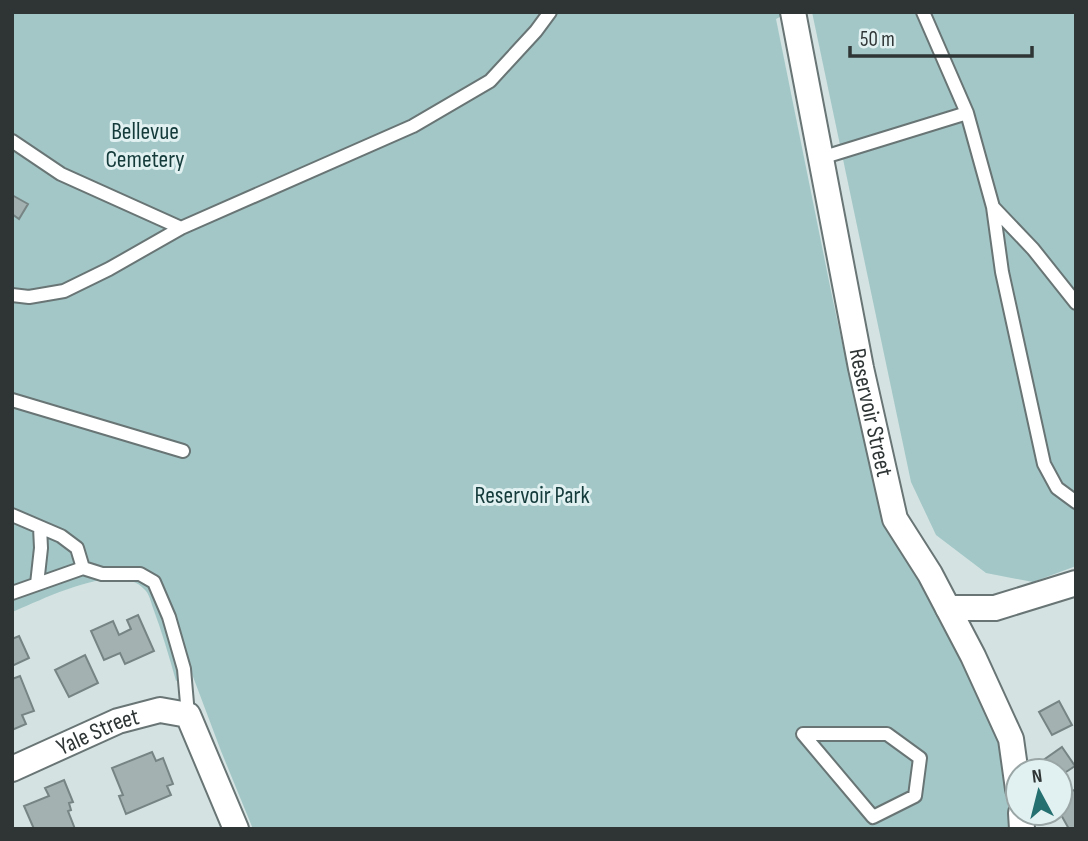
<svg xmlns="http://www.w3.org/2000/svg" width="1088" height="841" viewBox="0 0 1088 841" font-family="'Sofia Sans Condensed',sans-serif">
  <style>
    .green { fill: #a3c7c7 }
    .building { fill: #a4b1b1; stroke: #778484; stroke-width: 2 }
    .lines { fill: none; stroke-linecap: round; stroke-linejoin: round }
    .service-casing { stroke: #697575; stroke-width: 16 }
    .minor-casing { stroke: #697575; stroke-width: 28 }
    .service { stroke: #fff; stroke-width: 12 }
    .minor { stroke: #fff; stroke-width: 24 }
    .labels { text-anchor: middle; stroke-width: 6; stroke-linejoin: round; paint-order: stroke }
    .park-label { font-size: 24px; fill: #143a3a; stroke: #e1f0f0 }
    .street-label { font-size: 24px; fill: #2f3535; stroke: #e1f0f0 }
  </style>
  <rect width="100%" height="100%" fill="#d4e3e2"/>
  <!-- green -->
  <path class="green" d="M 12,12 L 789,12 L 776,19 L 832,296 L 854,398 L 879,502 L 975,670 L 993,722 L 1005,767 L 1010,829 L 253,829 L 221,751 L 192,674 L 176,681 C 169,656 162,632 153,608 C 151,602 149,593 144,589 C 118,560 42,600 12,612 Z
    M 812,12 L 1076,12 L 1076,566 L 1033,582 L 986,573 L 936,535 L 911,482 Z"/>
  <!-- building -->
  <path class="building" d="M 12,195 L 28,204 L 19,219 L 12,214 Z
    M 138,615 L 154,651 L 125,664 L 120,653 L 104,660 L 91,631 L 113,621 L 119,635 L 131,629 L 127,620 Z
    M 19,636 L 29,658 L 12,666 L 12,639 Z
    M 85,655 L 98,683 L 69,697 L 55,670 Z
    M 20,676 L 34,711 L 22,715 L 26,724 L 12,730 L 12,679 Z
    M 1059,701 L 1072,725 L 1052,735 L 1039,712 Z
    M 1062,747 L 1075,766 L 1060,776 L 1060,771 L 1049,771 L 1042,761 Z
    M 152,752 L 156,761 L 163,758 L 173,784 L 167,786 L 171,795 L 126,814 L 119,796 L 123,795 L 112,768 Z
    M 64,780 L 73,802 L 69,803 L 71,810 L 68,811 L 75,829 L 34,829 L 24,806 L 49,796 L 45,788 Z
    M 1076,789 L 1076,829 L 1069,829 L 1060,813 L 1060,798 Z"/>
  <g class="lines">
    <!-- service casing -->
    <g class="service-casing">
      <path id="service" d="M 923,12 L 967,113 L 993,207
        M 12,141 L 61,174 L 181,228
        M 821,158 L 967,113
        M 12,295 L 29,297 L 64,291 L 109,269 L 181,228 L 413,126 L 490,81 L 536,31 L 550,12
        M 1076,303 L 1033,249 L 993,207 L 1002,272 L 1044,464 L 1057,488 L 1076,502
        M 12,400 L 183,451
        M 12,515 L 40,527
        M 83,568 L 102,574 L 140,574 L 154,582 L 169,617 L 184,669 L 188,715
        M 12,593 L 83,568 L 77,548 L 61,536 L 40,527 L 41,548 L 37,584
        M 803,734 L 887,734 L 920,758 L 915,796 L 873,817 Z"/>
    </g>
    <!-- minor casing -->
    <g class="minor-casing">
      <g id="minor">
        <path id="s1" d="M 793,12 L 861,368 L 895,519 L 930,574 L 973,656 L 1011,739 L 1018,789"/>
        <path d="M 948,608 L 995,608 L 1076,583"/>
        <path id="s2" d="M 12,769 L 118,721 L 160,710 L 188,715 L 236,829"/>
        <path d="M 1021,813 L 1022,829"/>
      </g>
    </g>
    <!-- service -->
    <use href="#service" class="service"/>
    <!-- minor -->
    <use href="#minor" class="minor"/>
  </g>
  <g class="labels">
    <!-- park labels -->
    <g class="park-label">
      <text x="145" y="139">Bellevue<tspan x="145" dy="28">Cemetery</tspan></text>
      <text x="532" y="503">Reservoir Park</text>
    </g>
    <!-- street labels -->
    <g class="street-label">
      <text dy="8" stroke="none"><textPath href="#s1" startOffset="408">Reservoir Street</textPath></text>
      <text dy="8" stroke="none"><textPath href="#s2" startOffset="94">Yale Street</textPath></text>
    </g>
  </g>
  <!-- border -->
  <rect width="1088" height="841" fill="none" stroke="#2f3535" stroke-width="28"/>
  <!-- north arrow -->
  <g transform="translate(1039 792) rotate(353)"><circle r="33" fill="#e1f0f0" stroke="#9aa5a5" stroke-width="2"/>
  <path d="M0-5L12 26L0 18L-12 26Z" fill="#246f70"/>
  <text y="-10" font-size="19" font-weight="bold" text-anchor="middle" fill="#2f3535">N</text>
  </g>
  <!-- scale -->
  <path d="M850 46v10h182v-10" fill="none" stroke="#2f3535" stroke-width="3.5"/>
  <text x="860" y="46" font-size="21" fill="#2f3535" stroke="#e1f0f0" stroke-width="5" paint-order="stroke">50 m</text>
</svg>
